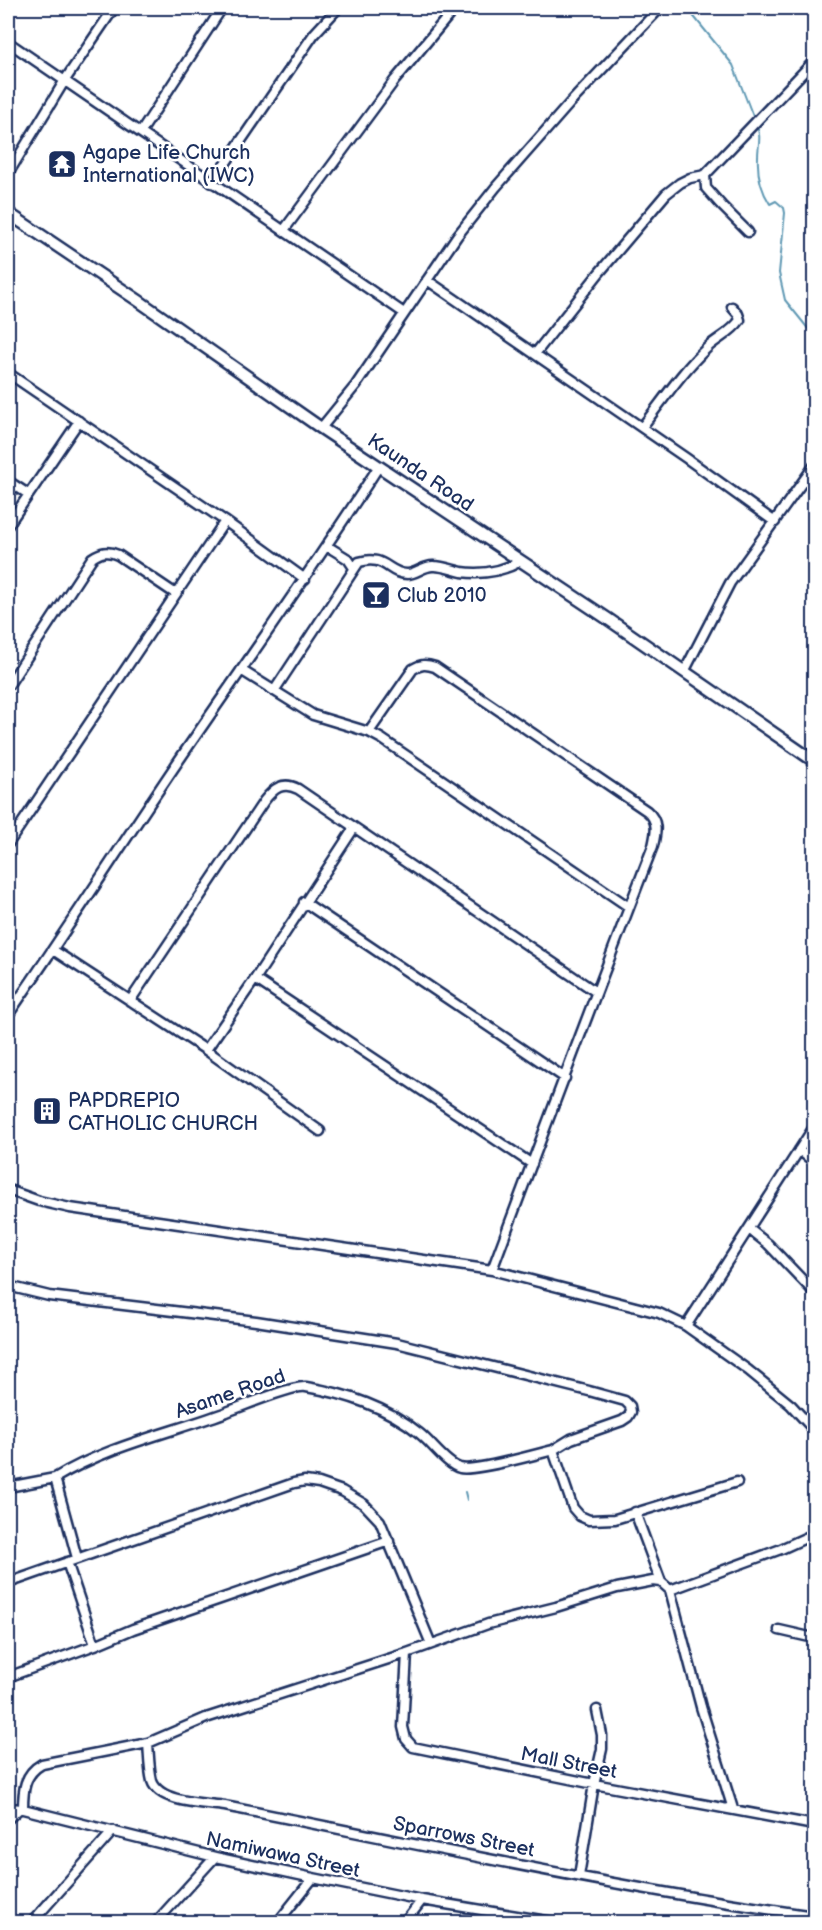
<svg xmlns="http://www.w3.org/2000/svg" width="822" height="1930" viewBox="0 0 822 1930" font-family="'Balsamiq Sans',sans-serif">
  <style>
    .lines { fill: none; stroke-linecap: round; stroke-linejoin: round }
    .stream { stroke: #6199b4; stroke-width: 2 }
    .minor-casing { stroke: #1b2f5e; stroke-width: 13 }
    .major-casing { stroke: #1b2f5e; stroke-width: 15 }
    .minor { stroke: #fff; stroke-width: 8 }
    .major { stroke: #fff; stroke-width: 10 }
    .labels { text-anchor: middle; stroke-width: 5; stroke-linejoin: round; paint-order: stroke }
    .poi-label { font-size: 20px; fill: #1b2f5e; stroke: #fff; text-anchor: start }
    .street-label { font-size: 20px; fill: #1b2f5e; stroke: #fff }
  </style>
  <rect width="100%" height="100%" fill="#fff"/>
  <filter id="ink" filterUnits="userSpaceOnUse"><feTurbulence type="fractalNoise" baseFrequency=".0167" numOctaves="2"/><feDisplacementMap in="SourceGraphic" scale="12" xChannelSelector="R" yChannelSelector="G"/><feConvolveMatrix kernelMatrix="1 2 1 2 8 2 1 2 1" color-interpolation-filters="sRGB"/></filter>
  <g filter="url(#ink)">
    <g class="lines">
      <!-- stream -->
      <path class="stream" d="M 687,8 L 733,65 L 754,119
        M 756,124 C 762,138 758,143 758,157 C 757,174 761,190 770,204 L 776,201 L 784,208 L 785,213 L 779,273 L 785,300 L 814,336
        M 465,1492 L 467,1500"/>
      <!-- minor casing -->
      <g class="minor-casing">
        <path id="minor" d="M 809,8 L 814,14
          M 8,42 L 404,313
          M 141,132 L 222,8
          M 8,174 L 65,80 L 114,8
          M 705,175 L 814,61
          M 212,183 L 314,34 L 338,8
          M 284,230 L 395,80 L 455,8
          M 427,280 L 686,458 L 775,522
          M 535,354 L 599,273 L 666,194 L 680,183 L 690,178 L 705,175 L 706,188 L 722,206 L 748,232
          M 8,373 L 225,521 L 305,579
          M 642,427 C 663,400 683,370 708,347 C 718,338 732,332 740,320 L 738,314 L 732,307
          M 321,428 L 356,385 L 457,236 L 496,187 L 570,103 L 660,8
          M 8,481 L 28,494
          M 8,525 L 79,421
          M 327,546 L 348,559 L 354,568
          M 241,670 L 313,715 L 369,732 L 382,739 L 629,907
          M 684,672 L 730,583 L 814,466
          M 8,686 L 92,558 C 101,552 107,550 118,555 L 176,594
          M 274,691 L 359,562 C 385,554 388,574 407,574 C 417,574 424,565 434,566 C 443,566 453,570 462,572 C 483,575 503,571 521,561
          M 369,732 L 413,669 C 421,664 426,664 435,667 L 647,811 C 659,821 656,833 653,846 C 598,987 545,1128 492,1270
          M 8,844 L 225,521
          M 304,902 L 565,1078
          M 53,950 L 206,1050 L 320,1131
          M 255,979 L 532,1164
          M 130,1001 L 264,801 C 274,788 283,781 298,789 L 596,992
          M 8,1015 C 69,927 127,836 188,747 C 252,654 318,561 379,466
          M 206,1050 L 255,979 L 354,828
          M 799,1150 L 814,1162
          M 8,1190 L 39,1201 L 70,1208 L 492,1270 L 659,1313 L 686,1326 L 748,1370 L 791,1405 L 814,1430
          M 749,1229 L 768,1244 L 814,1292
          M 8,1286 L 49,1296 L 256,1321 L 397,1343 L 589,1391 L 625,1401 L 630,1406 L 631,1412 L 628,1417 L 622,1421 L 571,1439 L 553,1450 L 573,1508 L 580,1516 L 589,1520 L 615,1519 L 737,1482
          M 686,1326 L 814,1127
          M 8,1487 L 55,1478
          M 635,1512 L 661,1582
          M 77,1558 L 55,1478 C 108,1446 166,1434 224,1413 C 241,1407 292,1385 306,1387 C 345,1393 389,1408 419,1433 C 431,1442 447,1465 460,1468 C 472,1472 538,1454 553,1450
          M 67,1562 L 95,1645
          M 8,1583 L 294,1483 L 305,1481 L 319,1483 L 342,1491 L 364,1504 L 380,1521 L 431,1644
          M 779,1630 L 814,1638
          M 407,1653 L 403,1727 L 406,1739 L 413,1747 L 594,1784 L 814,1825
          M 8,1677 L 95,1645 L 133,1629 L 389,1541
          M 148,1743 C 149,1755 149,1769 152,1781 C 159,1803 206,1803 225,1806 C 421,1845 617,1888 814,1916
          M 8,1808 L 23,1809 L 215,1857 L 313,1878 L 422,1900 L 553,1922
          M 23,1809 C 23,1790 24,1774 42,1764 L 148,1743 L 206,1718 L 407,1653 L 488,1624 L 556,1607 L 617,1588 L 653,1581 L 661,1582 L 670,1590
          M 733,1809 L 701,1707 L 670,1590 L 781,1549 L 814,1534
          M 8,1819 L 19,1809
          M 579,1876 L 594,1784 L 602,1749 L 602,1735 L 597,1710
          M 32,1922 L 113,1831
          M 156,1922 L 215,1857
          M 278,1922 L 313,1878
          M 405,1922 L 422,1900"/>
      </g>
      <!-- major casing -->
      <g class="major-casing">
        <path id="major" d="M 8,213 L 139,301 L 321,428 L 608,619 L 814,761"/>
      </g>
      <!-- minor -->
      <use href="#minor" class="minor"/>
      <!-- major -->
      <use href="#major" class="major"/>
    </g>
  </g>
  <!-- icons -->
  <defs>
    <g id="temple-square" transform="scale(1.5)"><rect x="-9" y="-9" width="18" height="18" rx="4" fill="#1b2f5e" stroke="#fff"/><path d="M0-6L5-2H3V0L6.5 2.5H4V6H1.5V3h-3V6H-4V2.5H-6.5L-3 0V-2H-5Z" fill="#fff"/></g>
    <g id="bar-square" transform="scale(1.5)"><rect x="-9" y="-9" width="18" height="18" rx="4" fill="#1b2f5e" stroke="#fff"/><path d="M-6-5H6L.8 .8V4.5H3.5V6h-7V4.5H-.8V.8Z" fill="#fff"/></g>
    <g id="building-square" transform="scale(1.5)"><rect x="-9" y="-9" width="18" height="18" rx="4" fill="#1b2f5e" stroke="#fff"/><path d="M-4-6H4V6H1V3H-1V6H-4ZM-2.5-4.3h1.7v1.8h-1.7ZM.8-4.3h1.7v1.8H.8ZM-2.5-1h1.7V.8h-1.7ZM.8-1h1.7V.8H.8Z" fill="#fff"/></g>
  </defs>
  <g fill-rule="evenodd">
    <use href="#temple-square" x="62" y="164"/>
    <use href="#bar-square" x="376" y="595"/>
    <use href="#building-square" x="47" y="1111"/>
  </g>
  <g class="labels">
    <!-- poi labels -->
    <g class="poi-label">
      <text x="83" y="159">Agape Life Church<tspan x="83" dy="23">International (IWC)</tspan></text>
      <text x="397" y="602">Club 2010</text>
      <text x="68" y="1107">PAPDREPIO<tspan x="68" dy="23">CATHOLIC CHURCH</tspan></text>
    </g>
    <!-- street labels -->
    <g class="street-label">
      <text transform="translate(421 472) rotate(34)" y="7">Kaunda Road</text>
      <text transform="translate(230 1393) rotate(-19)" y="7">Asame Road</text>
      <text transform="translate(569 1762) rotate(11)" y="7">Mall Street</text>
      <text transform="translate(464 1836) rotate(11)" y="7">Sparrows Street</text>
      <text transform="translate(283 1854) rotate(12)" y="7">Namiwawa Street</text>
    </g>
  </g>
  <!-- margin -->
  <rect width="822" height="1930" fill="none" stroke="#fff" stroke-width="30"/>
  <rect x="15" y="15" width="792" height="1900" fill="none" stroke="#1b2f5e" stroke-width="2" filter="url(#ink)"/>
</svg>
